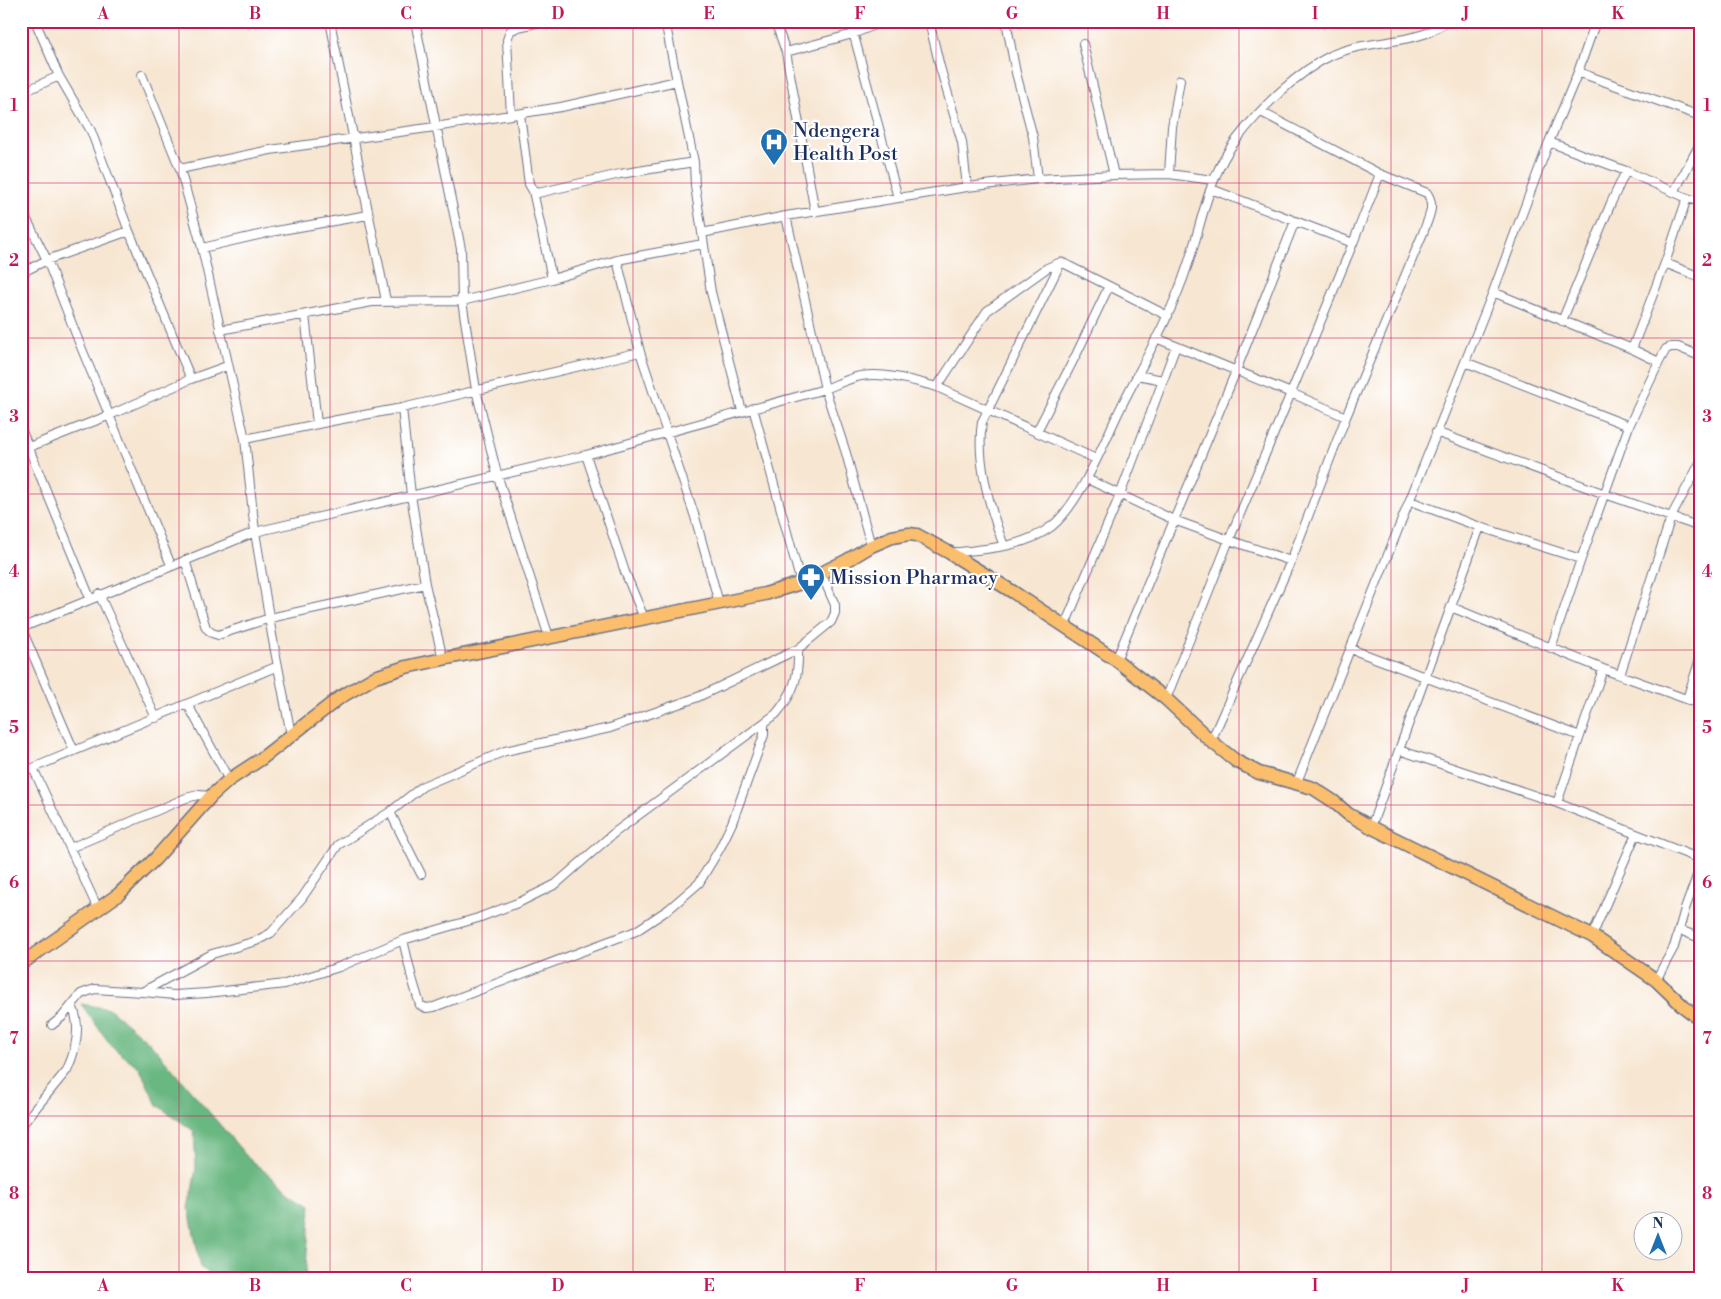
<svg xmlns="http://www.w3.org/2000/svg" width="1721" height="1299" viewBox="0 0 1721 1299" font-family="'Libre Bodoni',serif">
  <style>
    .forest { fill: #69b781; stroke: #427370 }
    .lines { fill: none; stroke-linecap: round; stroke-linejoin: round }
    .street-casing { stroke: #686f87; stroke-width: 10 }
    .primary-casing { stroke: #686f87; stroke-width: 15 }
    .street { stroke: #fff; stroke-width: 8 }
    .primary { stroke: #fabe6d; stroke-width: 12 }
    .grid { fill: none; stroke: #c2185b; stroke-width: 1; stroke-opacity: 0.55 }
    .labels { text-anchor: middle; stroke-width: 4.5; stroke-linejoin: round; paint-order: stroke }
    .poi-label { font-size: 20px; fill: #1b2f5e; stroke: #fff; text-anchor: start }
    .neatline { fill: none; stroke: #c2185b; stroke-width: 2 }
    .grid-label { font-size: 16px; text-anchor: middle; font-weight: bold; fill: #c2185b }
  </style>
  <rect width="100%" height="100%" fill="#fff"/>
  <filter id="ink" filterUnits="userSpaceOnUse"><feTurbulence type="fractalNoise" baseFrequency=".02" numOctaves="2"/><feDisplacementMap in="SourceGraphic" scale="10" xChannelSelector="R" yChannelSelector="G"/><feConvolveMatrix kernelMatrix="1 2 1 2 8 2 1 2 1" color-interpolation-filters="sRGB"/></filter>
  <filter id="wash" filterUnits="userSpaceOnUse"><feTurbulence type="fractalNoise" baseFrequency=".0096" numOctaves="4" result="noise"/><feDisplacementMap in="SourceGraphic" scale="20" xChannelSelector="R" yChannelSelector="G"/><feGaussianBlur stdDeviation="1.12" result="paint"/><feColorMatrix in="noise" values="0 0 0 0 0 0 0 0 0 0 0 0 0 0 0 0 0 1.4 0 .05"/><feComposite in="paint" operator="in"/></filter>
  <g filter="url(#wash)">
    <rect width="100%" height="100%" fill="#f7e6d2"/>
    <!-- forest -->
    <path class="forest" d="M 81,1004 L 110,1009 L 152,1045 L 249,1159 L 288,1190 L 311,1204 L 305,1278 L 220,1278 L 201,1268 L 189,1209 L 196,1168 L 194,1131 L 157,1105 L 139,1067 L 113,1048 Z"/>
  </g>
  <g filter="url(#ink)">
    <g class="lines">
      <!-- street casing -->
      <g class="street-casing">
        <path id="street" d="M 35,21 L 59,76 L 91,131 L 129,231 L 191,379
          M 330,21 L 386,301
          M 415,21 L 461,249 L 462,301 L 476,390 L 497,474 L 549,637
          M 665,21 L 677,81
          M 775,21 L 786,52 L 815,212
          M 850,21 L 898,198
          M 929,21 L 940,67 L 962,142 L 967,187
          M 1006,21 L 1016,73 L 1033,137 L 1038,179
          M 1083,44 L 1114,175
          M 786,52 L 853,34 L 884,21
          M 1578,72 L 1700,116
          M 142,75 L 180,169 L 202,248 L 245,439 L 255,532 L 272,635 L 291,735
          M 21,93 L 59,76
          M 520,114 L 529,184 L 533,191 L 538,193 L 620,174 L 694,162
          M 511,115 L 507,40 L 510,31 L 518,27 L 545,21
          M 1549,142 L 1626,171
          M 180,169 L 270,150 L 435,127 L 561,107 L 677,81 L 694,162 L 695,186 L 711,292 L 742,411
          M 1169,174 L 1172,127 L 1180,80
          M 1211,189 L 1353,243 L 1291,393 L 1346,417
          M 533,191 L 552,279
          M 1674,192 L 1700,144
          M 21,208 L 47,260 L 79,342 L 171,565
          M 702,233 L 786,216 L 967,187 L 1038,179 L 1114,175 L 1169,174 L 1213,180
          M 1353,243 L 1380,174
          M 202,248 L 276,231 L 368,215
          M 617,260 L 640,352 L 695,517 L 719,603
          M 1665,263 L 1700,277
          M 21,273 L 47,260 L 129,231
          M 1493,292 L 1632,349 L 1659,362
          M 305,315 L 317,424
          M 1562,321 L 1611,203 L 1626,171 L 1687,198 L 1700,202
          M 220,330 L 372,302 L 462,301 L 552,279 L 617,260 L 703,244
          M 1632,349 L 1665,263 L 1687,198
          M 1465,362 L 1629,426
          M 1137,375 L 1163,380
          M 937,387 L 987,311 L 1047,268 L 1061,262 L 1109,286
          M 753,408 L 801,583
          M 21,429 L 90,598
          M 1037,431 L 1077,353 L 1109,286 L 1168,316
          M 1436,432 L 1605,494 L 1700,527
          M 245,439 L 337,420 L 402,408 L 640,352
          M 29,447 L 110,415 L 191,379 L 227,366
          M 586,455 L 625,572 L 644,618
          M 1087,479 L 1174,520 L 1229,540 L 1291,393 L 1156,338
          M 1410,501 L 1480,527 L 1581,559
          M 871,546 L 846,453 L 825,389 C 836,385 849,378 861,376 C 886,372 914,381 937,387 L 1096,459
          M 1004,546 C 990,509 976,461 982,422 L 1061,262
          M 950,553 C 985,549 1024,548 1052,526 C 1082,502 1107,434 1125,399 C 1147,356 1172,313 1187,267 C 1202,224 1208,175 1237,139 C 1261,108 1297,72 1332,55 C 1361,42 1395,44 1424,34 C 1433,31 1441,25 1449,21
          M 185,560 L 206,628 L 212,633 L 218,635 L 270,618 L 425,584 L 411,495 L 402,408
          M 425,584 L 443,659
          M 99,594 L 156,718
          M 1451,607 L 1603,669 L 1700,704
          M 1065,625 L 1120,495 L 1176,346
          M 21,627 L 74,751
          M 21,628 L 255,532 L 586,455 L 825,389 L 786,216
          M 1551,648 L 1581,559 L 1629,426 L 1659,362 L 1666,349 L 1671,347 L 1678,347 L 1700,356
          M 1351,649 L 1580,736
          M 1116,660 L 1236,371 L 1295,221
          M 1620,675 L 1671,517 L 1700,463
          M 1166,699 L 1229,540 L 1291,561
          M 1687,699 L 1700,659
          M 188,705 L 229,780
          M 1211,741 L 1291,561 L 1346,417 L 1423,233 C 1428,219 1436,206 1427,193 L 1380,174 L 1261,112
          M 1399,750 L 1480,527
          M 33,768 L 98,909
          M 21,773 L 278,666
          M 1297,782 L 1493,292 L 1549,142 L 1578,72 L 1596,21
          M 1557,803 L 1603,669
          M 390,812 L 421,874
          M 1371,827 L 1399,750 L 1557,803 L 1700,859
          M 70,848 L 186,798 L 198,795 L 211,796
          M 1680,930 L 1700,938
          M 1592,936 L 1636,834
          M 403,940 L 412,978 L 420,1005 L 426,1008 L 434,1007 L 636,931 L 669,909 L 699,883 L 720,848 L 732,823 L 764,735 L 764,723
          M 1656,980 L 1674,947 L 1685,909 L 1700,868
          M 144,992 L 174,995 L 207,993 L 285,984 L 339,967 L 403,940 L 478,918 L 520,902 L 556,884 L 614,833 L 776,714 C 794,693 799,677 798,649
          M 52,1025 L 62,1017 L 81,994 L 86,992 L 95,989 L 142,992 L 212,954 L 256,941 L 271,933 L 302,898 L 338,845 L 390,812 L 423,786 L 505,751 L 610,728 L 698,697 L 798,649 L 831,622 L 835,613 L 835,605 L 821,573
          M 21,1126 L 67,1070 C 76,1050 82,1027 72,1006"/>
      </g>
      <!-- primary casing -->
      <g class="primary-casing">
        <path id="primary" d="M 21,964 L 119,894 L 156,858 L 211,796 L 229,780 L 261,759 L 339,698 L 375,677 L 406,667 L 443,659 L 765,594 L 801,583 L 846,561 L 871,546 L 892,537 L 909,534 L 917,535 L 950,553 L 1013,592 L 1116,660 L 1166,699 L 1211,741 L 1236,761 L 1259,773 L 1313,788 L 1333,801 L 1348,814 L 1371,827 L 1592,936 L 1656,980 L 1684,1007 L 1700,1019"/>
      </g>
      <!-- street -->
      <use href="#street" class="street"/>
      <!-- primary -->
      <use href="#primary" class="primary"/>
    </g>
  </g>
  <!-- grid -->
  <path class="grid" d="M 179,21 L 179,1278M 330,21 L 330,1278M 482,21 L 482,1278M 633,21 L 633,1278M 785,21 L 785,1278M 936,21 L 936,1278M 1088,21 L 1088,1278M 1239,21 L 1239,1278M 1391,21 L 1391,1278M 1542,21 L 1542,1278M 21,183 L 1700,183M 21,338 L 1700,338M 21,494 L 1700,494M 21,650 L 1700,650M 21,805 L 1700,805M 21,961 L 1700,961M 21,1116 L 1700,1116"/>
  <!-- icons -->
  <defs>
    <g id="hospital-pin" transform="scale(1.4375)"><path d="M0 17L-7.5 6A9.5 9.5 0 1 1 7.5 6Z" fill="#1f6fb2" stroke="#fff"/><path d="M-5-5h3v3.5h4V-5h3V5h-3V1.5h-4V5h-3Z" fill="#fff"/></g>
    <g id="pharmacy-pin" transform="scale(1.4375)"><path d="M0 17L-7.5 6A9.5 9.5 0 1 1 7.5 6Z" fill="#1f6fb2" stroke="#fff"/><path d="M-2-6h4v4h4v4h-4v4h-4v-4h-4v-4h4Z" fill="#fff"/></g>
  </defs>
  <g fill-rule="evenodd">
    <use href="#hospital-pin" x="774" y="142"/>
    <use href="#pharmacy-pin" x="811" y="577"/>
  </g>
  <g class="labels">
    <!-- poi labels -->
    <g class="poi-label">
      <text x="793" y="137">Ndengera<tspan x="793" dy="23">Health Post</tspan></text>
      <text x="830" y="584">Mission Pharmacy</text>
    </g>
  </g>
  <!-- margin -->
  <rect width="1721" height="1299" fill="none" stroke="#fff" stroke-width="55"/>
  <!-- north arrow -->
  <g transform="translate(1658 1236)"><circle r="24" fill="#ffffff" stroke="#a4acbf"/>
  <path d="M0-4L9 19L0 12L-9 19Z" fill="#1f6fb2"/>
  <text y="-8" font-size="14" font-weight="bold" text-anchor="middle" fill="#1b2f5e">N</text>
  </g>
  <rect x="28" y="28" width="1666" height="1244" class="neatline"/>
  <g class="grid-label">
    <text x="103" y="19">A</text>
    <text x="255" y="19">B</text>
    <text x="406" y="19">C</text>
    <text x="558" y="19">D</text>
    <text x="709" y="19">E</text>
    <text x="860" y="19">F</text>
    <text x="1012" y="19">G</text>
    <text x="1163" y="19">H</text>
    <text x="1315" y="19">I</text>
    <text x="1466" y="19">J</text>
    <text x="1618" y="19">K</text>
    <text x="14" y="111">1</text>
    <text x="1707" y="111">1</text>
    <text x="14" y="266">2</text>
    <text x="1707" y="266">2</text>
    <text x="14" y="422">3</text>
    <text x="1707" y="422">3</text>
    <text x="14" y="577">4</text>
    <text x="1707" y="577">4</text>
    <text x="14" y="733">5</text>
    <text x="1707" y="733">5</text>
    <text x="14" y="888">6</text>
    <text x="1707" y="888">6</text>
    <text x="14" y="1044">7</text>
    <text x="1707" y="1044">7</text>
    <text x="14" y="1199">8</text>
    <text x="1707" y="1199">8</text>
    <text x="103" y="1291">A</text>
    <text x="255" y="1291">B</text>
    <text x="406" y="1291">C</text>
    <text x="558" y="1291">D</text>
    <text x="709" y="1291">E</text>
    <text x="860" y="1291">F</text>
    <text x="1012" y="1291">G</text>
    <text x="1163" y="1291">H</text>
    <text x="1315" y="1291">I</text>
    <text x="1466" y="1291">J</text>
    <text x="1618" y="1291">K</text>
  </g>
</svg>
